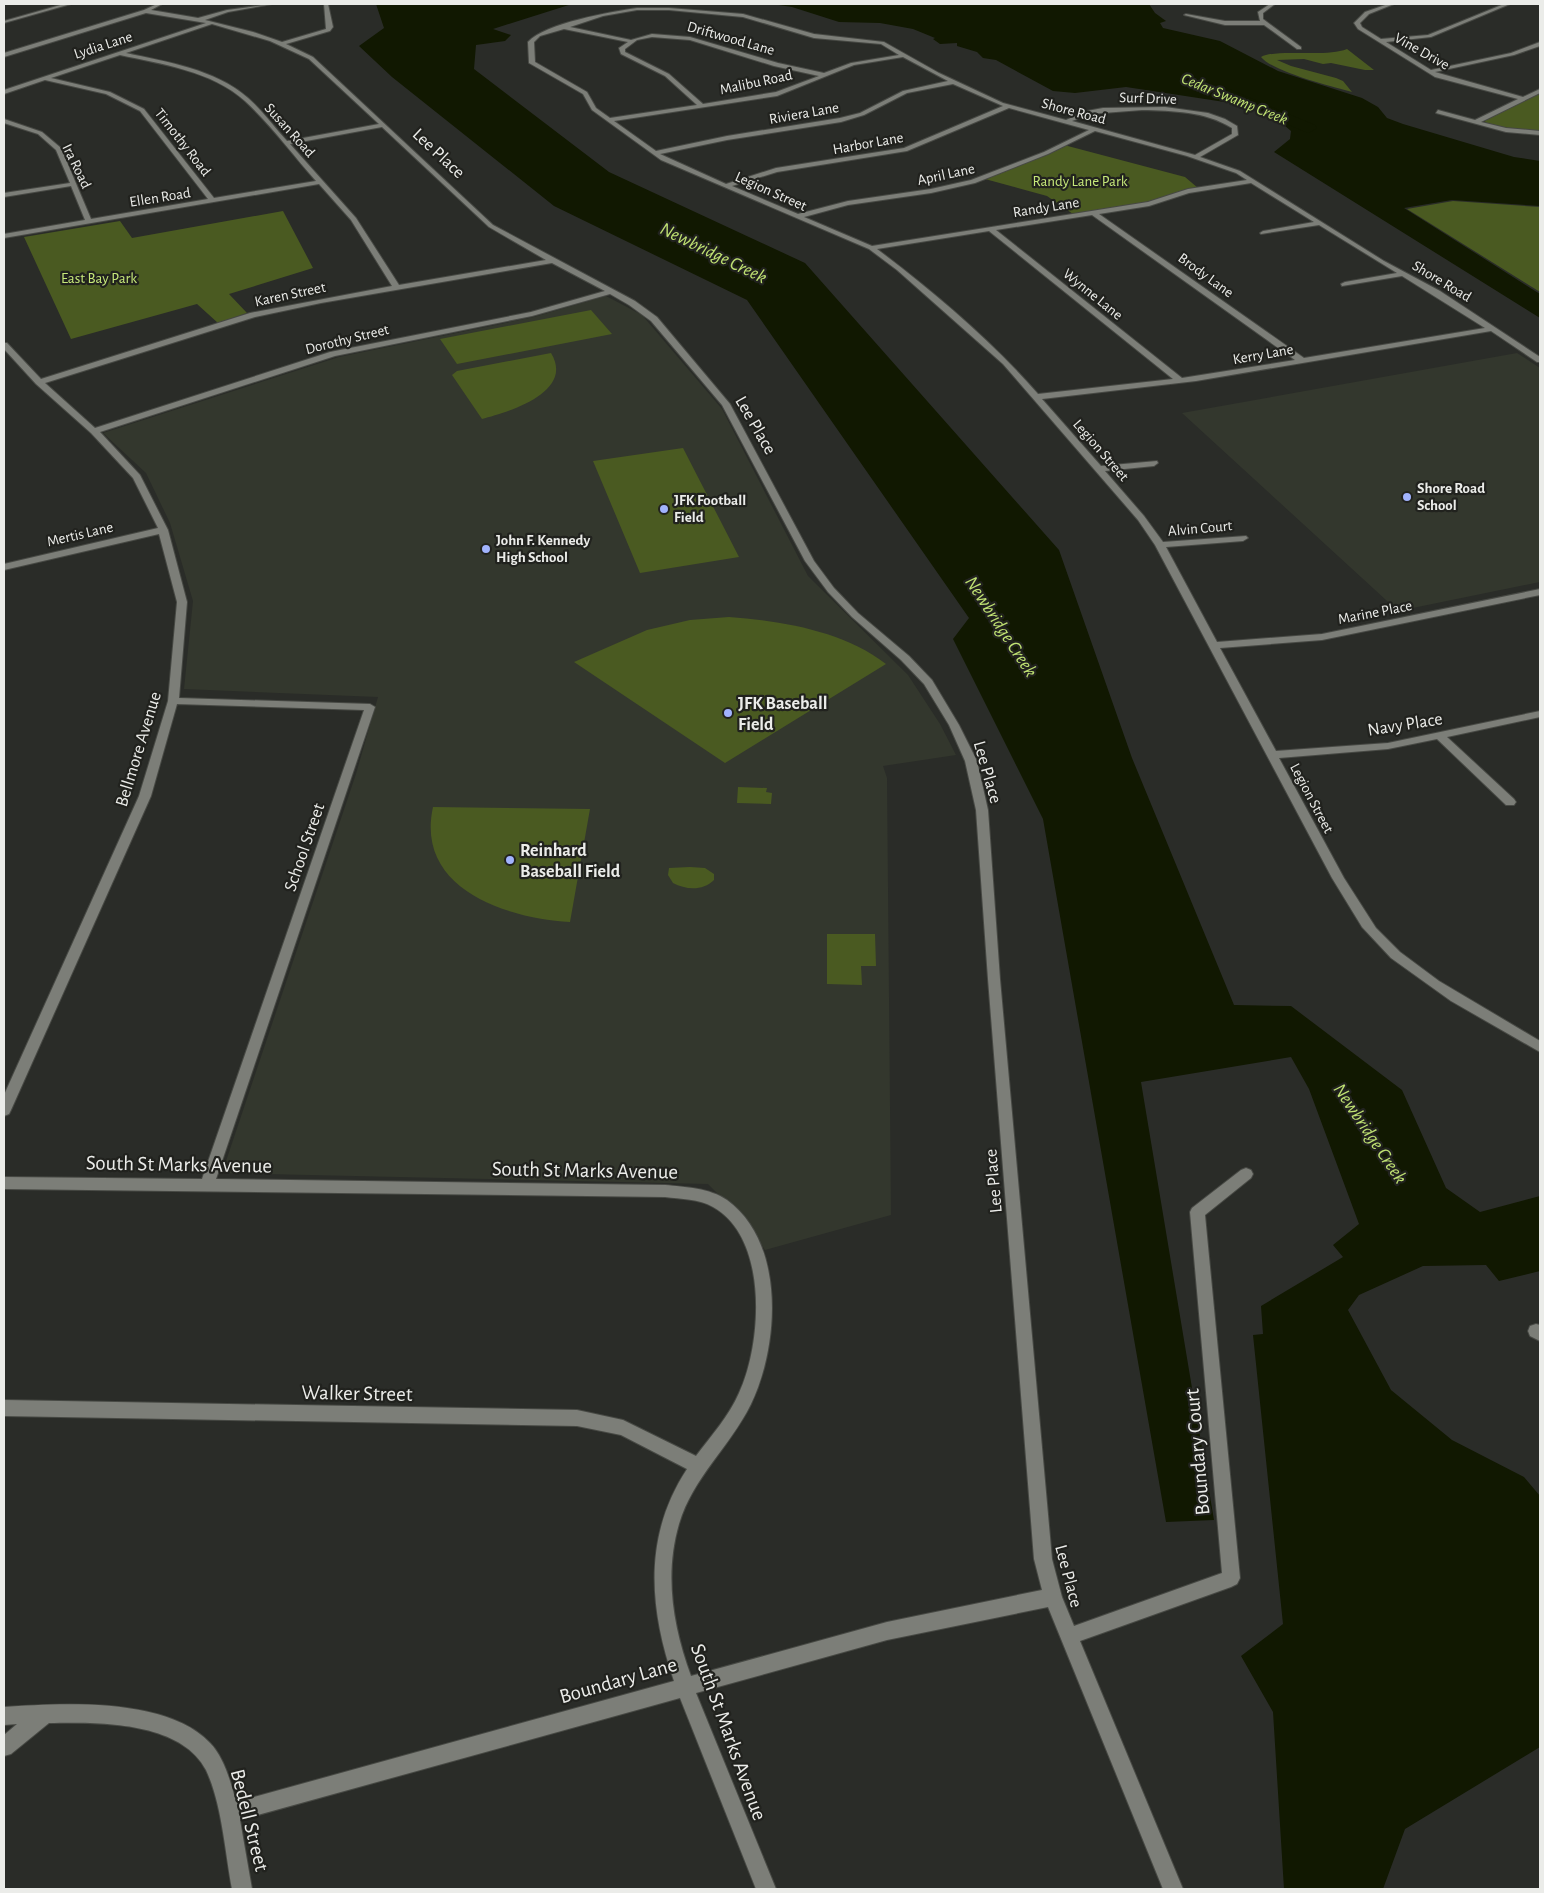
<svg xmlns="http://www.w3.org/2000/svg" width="1544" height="1893" viewBox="0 0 1544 1893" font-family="'Alegreya Sans',sans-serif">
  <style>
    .built { fill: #33372d }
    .green { fill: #4a5a21 }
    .water { fill: #111801 }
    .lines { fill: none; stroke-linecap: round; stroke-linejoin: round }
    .river { fill: #111801; fill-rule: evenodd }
    .minor-casing { stroke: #474944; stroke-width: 2 }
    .minor { fill: #7c7e78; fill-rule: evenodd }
    .poi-dot { fill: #a1b3fd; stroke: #21221e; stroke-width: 2 }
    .labels { text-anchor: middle; stroke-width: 4.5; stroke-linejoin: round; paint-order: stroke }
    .far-street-label { font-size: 15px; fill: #ebece9; stroke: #21221e }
    .far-park-label { font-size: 15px; fill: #c6e87a; stroke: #21221e }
    .far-poi-label { font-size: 15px; font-weight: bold; fill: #ebece9; stroke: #21221e; text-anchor: start }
    .far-water-label { font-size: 16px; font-style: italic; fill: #c0e273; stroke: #21221e }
    .street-label { font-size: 18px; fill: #ebece9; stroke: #21221e }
    .poi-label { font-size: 18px; font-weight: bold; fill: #ebece9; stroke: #21221e; text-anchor: start }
    .water-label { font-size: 19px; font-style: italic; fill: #c0e273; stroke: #21221e }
    .near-street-label { font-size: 21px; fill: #ebece9; stroke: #21221e }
  </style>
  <rect width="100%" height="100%" fill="#2a2c28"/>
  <!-- built -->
  <path class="built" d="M 606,296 L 642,315 L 722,409 L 808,576 L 908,675 L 940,724 L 956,755 L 883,766 L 887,778 L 891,1215 L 765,1250 L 748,1224 L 708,1184 L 222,1173 L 356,774 L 378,697 L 184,689 L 193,601 L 170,523 L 146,473 L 103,433 L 339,357 L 534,317 Z
    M 1517,353 L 1540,368 L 1540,582 L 1398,611 L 1182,413 Z"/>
  <!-- green -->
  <path class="green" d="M 1347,49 L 1374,70 L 1365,70 L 1331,63 L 1323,64 L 1304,59 L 1277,60 L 1291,66 L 1336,78 L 1343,81 L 1352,92 C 1333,87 1273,72 1261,57 C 1278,48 1325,58 1347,49 Z
    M 1540,92 L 1540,133 C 1524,132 1495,132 1483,120 Z
    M 1064,145 L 1185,177 L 1198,188 L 1146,203 L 1073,214 L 1047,196 L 985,179 Z
    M 1453,201 L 1540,207 L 1540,292 L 1407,209 Z
    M 283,211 L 313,268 L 229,294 L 247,313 L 218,323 L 197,304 L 71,339 L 24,237 L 120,221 L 132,238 Z
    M 591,310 L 612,334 L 457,364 L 440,339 Z
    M 551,353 C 575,392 509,412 482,419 L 452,375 L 457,371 Z
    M 683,448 L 739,557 L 640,573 L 593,461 Z
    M 729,617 C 782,621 843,631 886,664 L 725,763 L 574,662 L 647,630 L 690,620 Z
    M 738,787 L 767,788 L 766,792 L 772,793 L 771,804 L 737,803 Z
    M 433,807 L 590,809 L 570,922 C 506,918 415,889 433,807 Z
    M 690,867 L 705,868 L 714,874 L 714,880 C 703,891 686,890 673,883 L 668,875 L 669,868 Z
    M 827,934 L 875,934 L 876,966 L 861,966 L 862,985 L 827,984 Z"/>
  <!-- water -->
  <path class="water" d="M 376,4 L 572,4 L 493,29 L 511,35 L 505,41 L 476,45 L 474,69 L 609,172 L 805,263 L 1059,550 L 1132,758 L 1234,1005 L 1291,1006 L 1402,1090 L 1446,1188 L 1480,1212 L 1540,1196 L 1540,1271 L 1499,1281 L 1486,1265 L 1423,1266 L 1359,1295 L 1348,1310 L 1391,1390 L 1452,1440 L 1524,1477 L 1540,1496 L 1540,1747 L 1405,1829 L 1383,1889 L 1284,1889 L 1273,1712 L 1241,1656 L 1283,1624 L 1253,1335 L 1263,1334 L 1261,1306 L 1343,1257 L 1333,1245 L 1359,1224 L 1309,1089 L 1291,1057 L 1141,1082 L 1214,1520 L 1166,1522 L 1043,819 L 953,639 L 969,618 L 747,300 L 554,206 L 392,77 L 359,46 L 384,28 Z
    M 772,4 L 1149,4 L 1155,13 L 1166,21 L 1160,23 L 1163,28 L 1220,41 L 1278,71 L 1362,98 L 1378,107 L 1387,118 L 1403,124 L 1514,157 L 1540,161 L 1540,206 L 1452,200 L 1404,208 L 1540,294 L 1540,318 L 1274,152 L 1290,139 L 1291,131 L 1264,108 L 1126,87 L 1075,93 L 1053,91 L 996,60 L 983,58 L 977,52 L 957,46 L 957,43 L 940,44 L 933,39 L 935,38 L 913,29 L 880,23 L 839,22 L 792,7 Z"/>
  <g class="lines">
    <!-- river -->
    <path class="river" d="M 1217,84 L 1315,125 L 1317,128 L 1309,133 L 1303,131 L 1212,92 L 1209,89 L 1212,86 Z"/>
    <!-- minor casing -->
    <g class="minor-casing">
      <path id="minor" d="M 64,4 L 71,4 L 4,23 L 4,21 Z
        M 157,4 L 162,4 L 151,10 L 198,18 L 227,10 L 272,4 L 228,12 L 205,20 L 253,32 L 282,42 L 326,29 L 324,4 L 328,4 L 333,27 L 330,31 L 286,44 L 313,57 L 493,225 L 635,301 L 657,317 L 730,404 L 814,561 L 834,588 L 858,613 L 909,656 L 932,680 L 959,725 L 977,761 L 988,810 L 1000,979 L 1052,1559 L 1062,1597 L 1074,1626 L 1222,1573 L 1190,1212 L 1192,1208 L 1241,1170 L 1246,1168 L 1251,1170 L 1253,1174 L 1251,1178 L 1205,1215 L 1240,1578 L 1237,1584 L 1231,1587 L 1080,1641 L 1183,1889 L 1163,1889 L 1048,1607 L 887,1640 L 696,1693 L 776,1889 L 756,1889 L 680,1698 L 240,1820 L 252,1889 L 232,1889 C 225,1852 222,1804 206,1770 C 181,1721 97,1722 49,1723 L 11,1754 L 4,1756 L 4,1735 L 17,1724 L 4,1725 L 4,1707 C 62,1703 167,1697 210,1743 C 224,1757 231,1783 236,1802 L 674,1681 C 649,1608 643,1536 687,1469 L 621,1435 L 577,1426 L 4,1416 L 4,1400 L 577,1410 L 623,1420 L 696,1456 C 711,1436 729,1416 739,1393 C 762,1344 769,1238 713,1207 C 699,1199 681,1199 665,1197 L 4,1189 L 4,1177 L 202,1179 L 364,710 L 177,704 L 151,796 L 11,1110 L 9,1114 L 4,1116 L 4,1095 L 139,796 L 168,701 L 177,602 L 159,534 L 4,570 L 4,564 L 158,528 L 133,478 L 91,433 L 36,384 L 4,349 L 4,343 L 7,343 L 41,379 L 250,313 L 392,286 L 351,220 L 319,184 L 4,238 L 4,234 L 85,220 L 71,186 L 4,197 L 4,193 L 70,183 L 56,150 L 38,134 L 4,123 L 4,119 L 42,132 L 61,148 L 91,219 L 208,199 L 140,111 L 106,94 L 45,80 L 4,94 L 4,90 L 206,23 L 146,13 L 4,57 L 4,53 L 144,10 ZM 212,24 L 270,41 L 309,59 L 379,124 L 287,141 C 274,127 262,110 248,98 C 215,69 167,62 126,53 ZM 120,55 C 161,64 212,71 245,101 C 271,125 293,155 316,181 L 214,198 L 144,109 L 110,92 L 51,78 ZM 382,127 L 489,227 L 546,260 L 399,285 L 356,218 L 290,144 ZM 552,263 L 605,291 L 531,312 L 330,352 L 95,428 L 45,383 L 255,317 L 321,303 ZM 610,294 L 629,305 L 651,321 L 722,405 L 805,561 L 828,592 L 852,617 L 901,660 L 924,684 L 949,725 L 965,761 L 976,810 L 988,979 L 1034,1559 L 1042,1590 L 887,1622 L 691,1676 C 673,1627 664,1575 679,1524 C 693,1477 730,1447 751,1404 C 779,1346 786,1243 727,1200 C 710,1188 685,1187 665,1185 L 216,1179 L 375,707 L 370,704 L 179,698 L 187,602 L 168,530 L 140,475 L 100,432 L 335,356 L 532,316 Z
        M 1270,4 L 1275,4 L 1263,13 L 1263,19 L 1301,47 L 1301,49 L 1297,49 L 1264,25 L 1225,25 L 1184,15 L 1186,14 L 1225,21 L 1260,21 L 1258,12 Z
        M 1388,4 L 1394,4 L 1369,14 L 1360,23 L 1362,27 L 1381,39 L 1428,35 L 1504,4 L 1510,4 L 1431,37 L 1386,42 L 1431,70 L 1511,53 L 1540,42 L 1540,46 L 1514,55 L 1435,72 L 1523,97 L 1540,89 L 1540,93 L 1481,122 L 1506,128 L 1540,131 L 1540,135 L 1506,132 L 1436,113 L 1438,110 L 1475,120 L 1518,99 L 1435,77 L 1358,29 L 1354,23 L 1365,12 Z
        M 637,8 L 669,8 L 743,14 L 814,34 L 884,42 L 939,73 L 1003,103 L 1066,120 L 1087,111 L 1103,108 L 1165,107 L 1208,113 L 1225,119 L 1237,126 L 1238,135 L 1200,157 L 1240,171 L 1384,261 L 1440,291 L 1540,357 L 1540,362 L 1537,362 L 1491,331 L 1196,381 L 1042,399 L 1101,466 L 1157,461 L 1158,463 L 1154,466 L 1105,471 L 1144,516 L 1163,542 L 1246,536 L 1248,538 L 1243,541 L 1166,547 L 1217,642 L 1322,634 L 1540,589 L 1540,595 L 1322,640 L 1220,648 L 1276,751 L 1388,743 L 1540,711 L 1540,717 L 1447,737 L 1514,799 L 1516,802 L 1514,805 L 1506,805 L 1437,739 L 1388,749 L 1279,758 L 1344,878 L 1376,928 L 1400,952 L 1439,981 L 1540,1041 L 1540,1052 L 1451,1001 L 1391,958 L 1362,927 L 1332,878 L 1155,545 L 1138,520 L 1003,364 L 897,270 L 869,249 L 661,160 L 592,110 L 583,94 L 529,63 L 528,42 C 545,23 611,12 637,8 ZM 637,10 L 669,10 L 743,17 L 814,38 L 881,44 L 899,55 L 851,63 L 824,73 L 778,63 L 690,37 L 652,34 L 631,40 L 570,27 L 603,16 ZM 564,29 L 628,42 L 619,48 L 621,54 L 665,76 L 697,105 L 610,118 L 596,108 L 587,92 L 535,62 L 534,42 L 540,36 ZM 652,37 L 690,40 L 774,66 L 819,76 L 776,92 L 703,104 L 669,74 L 625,52 L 625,49 L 637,40 ZM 903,57 L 948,81 L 903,91 L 860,113 L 840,118 L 727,136 L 656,151 L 614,121 L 777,96 L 854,65 ZM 953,84 L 1003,106 L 904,148 L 776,168 L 726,184 L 660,154 L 727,140 L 841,122 L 864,115 L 907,93 ZM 1009,108 L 1089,130 L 1044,152 L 971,180 L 931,189 L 848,201 L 798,214 L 732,186 L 777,172 L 907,151 ZM 1142,110 C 1173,111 1205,111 1232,128 L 1232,134 L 1195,155 L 1072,121 L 1090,114 ZM 1095,131 L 1187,156 L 1236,173 L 1247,180 L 1188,189 L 1148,202 L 872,246 L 804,217 L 848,205 L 931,193 L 975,183 L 1048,154 ZM 1251,183 L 1314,222 L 1263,231 L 1260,233 L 1261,234 L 1319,225 L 1397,273 L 1345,282 L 1341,284 L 1342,286 L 1402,276 L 1485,328 L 1304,358 L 1099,214 L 1149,206 L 1189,193 ZM 1092,215 L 1295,360 L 1182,378 L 996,230 ZM 989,231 L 1173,379 L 1038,394 C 991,340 934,292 877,249 Z
        M 1536,1324 L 1540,1325 L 1540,1341 L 1530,1336 L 1528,1331 L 1530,1326 Z"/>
    </g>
    <!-- minor -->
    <use href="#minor" class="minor"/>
  </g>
  <!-- markers -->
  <g class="poi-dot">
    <circle cx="1407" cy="497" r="5"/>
    <circle cx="664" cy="509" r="5"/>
    <circle cx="486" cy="549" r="5"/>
    <circle cx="728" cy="713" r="5"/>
    <circle cx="510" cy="860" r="5"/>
  </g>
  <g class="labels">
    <!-- far-street labels -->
    <g class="far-street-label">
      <text transform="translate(731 38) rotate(16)" y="5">Driftwood Lane</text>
      <text transform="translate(103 45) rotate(-18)" y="5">Lydia Lane</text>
      <text transform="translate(1422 51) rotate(29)" y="5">Vine Drive</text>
      <text transform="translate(756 82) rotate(-12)" y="5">Malibu Road</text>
      <text transform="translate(1148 98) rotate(2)" y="5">Surf Drive</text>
      <text transform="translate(1074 111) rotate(15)" y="5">Shore Road</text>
      <text transform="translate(804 113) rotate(-10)" y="5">Riviera Lane</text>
      <text transform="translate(290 130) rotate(48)" y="5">Susan Road</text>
      <text transform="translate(183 142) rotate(52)" y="5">Timothy Road</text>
      <text transform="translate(868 143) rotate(-10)" y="5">Harbor Lane</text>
      <text transform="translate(77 166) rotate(64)" y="5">Ira Road</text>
      <text transform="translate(946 174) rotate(-12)" y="5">April Lane</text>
      <text transform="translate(771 191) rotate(24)" y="5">Legion Street</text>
      <text transform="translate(160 197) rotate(-9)" y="5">Ellen Road</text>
      <text transform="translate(1046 207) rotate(-9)" y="5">Randy Lane</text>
      <text transform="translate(1206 275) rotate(36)" y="5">Brody Lane</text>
      <text transform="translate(1442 281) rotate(31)" y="5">Shore Road</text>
      <text transform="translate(290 294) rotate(-12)" y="5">Karen Street</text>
      <text transform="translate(1093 294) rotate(39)" y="5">Wynne Lane</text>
      <text transform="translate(347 339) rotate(-14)" y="5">Dorothy Street</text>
      <text transform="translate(1263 354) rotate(-10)" y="5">Kerry Lane</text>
      <text transform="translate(1101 450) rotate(49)" y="5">Legion Street</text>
      <text transform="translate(1200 528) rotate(-5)" y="5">Alvin Court</text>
      <text transform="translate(80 534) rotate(-13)" y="5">Mertis Lane</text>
      <text transform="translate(1375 612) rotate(-11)" y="5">Marine Place</text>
      <text transform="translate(1312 798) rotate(62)" y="5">Legion Street</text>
    </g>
    <!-- far-park labels -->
    <g class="far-park-label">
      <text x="1080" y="186">Randy Lane Park</text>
      <text x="99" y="283">East Bay Park</text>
    </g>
    <!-- far-poi labels -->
    <g class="far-poi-label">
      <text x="1417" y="493">Shore Road<tspan x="1417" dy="17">School</tspan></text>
      <text x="674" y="505">JFK Football<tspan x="674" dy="17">Field</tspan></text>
      <text x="496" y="545">John F. Kennedy<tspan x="496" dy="17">High School</tspan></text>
    </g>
    <!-- far-water labels -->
    <g class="far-water-label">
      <text transform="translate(1235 98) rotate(22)" y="6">Cedar Swamp Creek</text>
    </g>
    <!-- street labels -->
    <g class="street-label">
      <text transform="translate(439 153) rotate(43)" y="6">Lee Place</text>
      <text transform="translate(756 425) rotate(60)" y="6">Lee Place</text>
      <text transform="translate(1405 724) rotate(-9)" y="6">Navy Place</text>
      <text transform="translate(138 749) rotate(-73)" y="6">Bellmore Avenue</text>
      <text transform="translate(988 772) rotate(74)" y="6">Lee Place</text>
      <text transform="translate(304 847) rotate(-71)" y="6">School Street</text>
      <text transform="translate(993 1181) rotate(-95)" y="6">Lee Place</text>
      <text transform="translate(1069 1576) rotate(75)" y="6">Lee Place</text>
    </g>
    <!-- poi labels -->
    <g class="poi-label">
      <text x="738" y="709">JFK Baseball<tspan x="738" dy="21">Field</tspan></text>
      <text x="520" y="856">Reinhard<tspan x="520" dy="21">Baseball Field</tspan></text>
    </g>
    <!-- water labels -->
    <g class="water-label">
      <text transform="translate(714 252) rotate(26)" y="7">Newbridge Creek</text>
      <text transform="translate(1002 626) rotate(57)" y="7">Newbridge Creek</text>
      <text transform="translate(1371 1133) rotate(56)" y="7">Newbridge Creek</text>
    </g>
    <!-- near-street labels -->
    <g class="near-street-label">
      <text transform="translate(179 1164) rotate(1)" y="7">South St Marks Avenue</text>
      <text transform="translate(585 1170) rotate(1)" y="7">South St Marks Avenue</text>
      <text transform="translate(357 1393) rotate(1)" y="7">Walker Street</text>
      <text transform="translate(1197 1452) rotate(-95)" y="7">Boundary Court</text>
      <text transform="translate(618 1680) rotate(-16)" y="7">Boundary Lane</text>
      <text transform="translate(729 1732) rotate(70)" y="7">South St Marks Avenue</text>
      <text transform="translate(250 1820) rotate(76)" y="7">Bedell Street</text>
    </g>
  </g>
  <!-- border -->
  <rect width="1544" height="1893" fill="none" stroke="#ebece9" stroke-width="10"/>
</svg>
